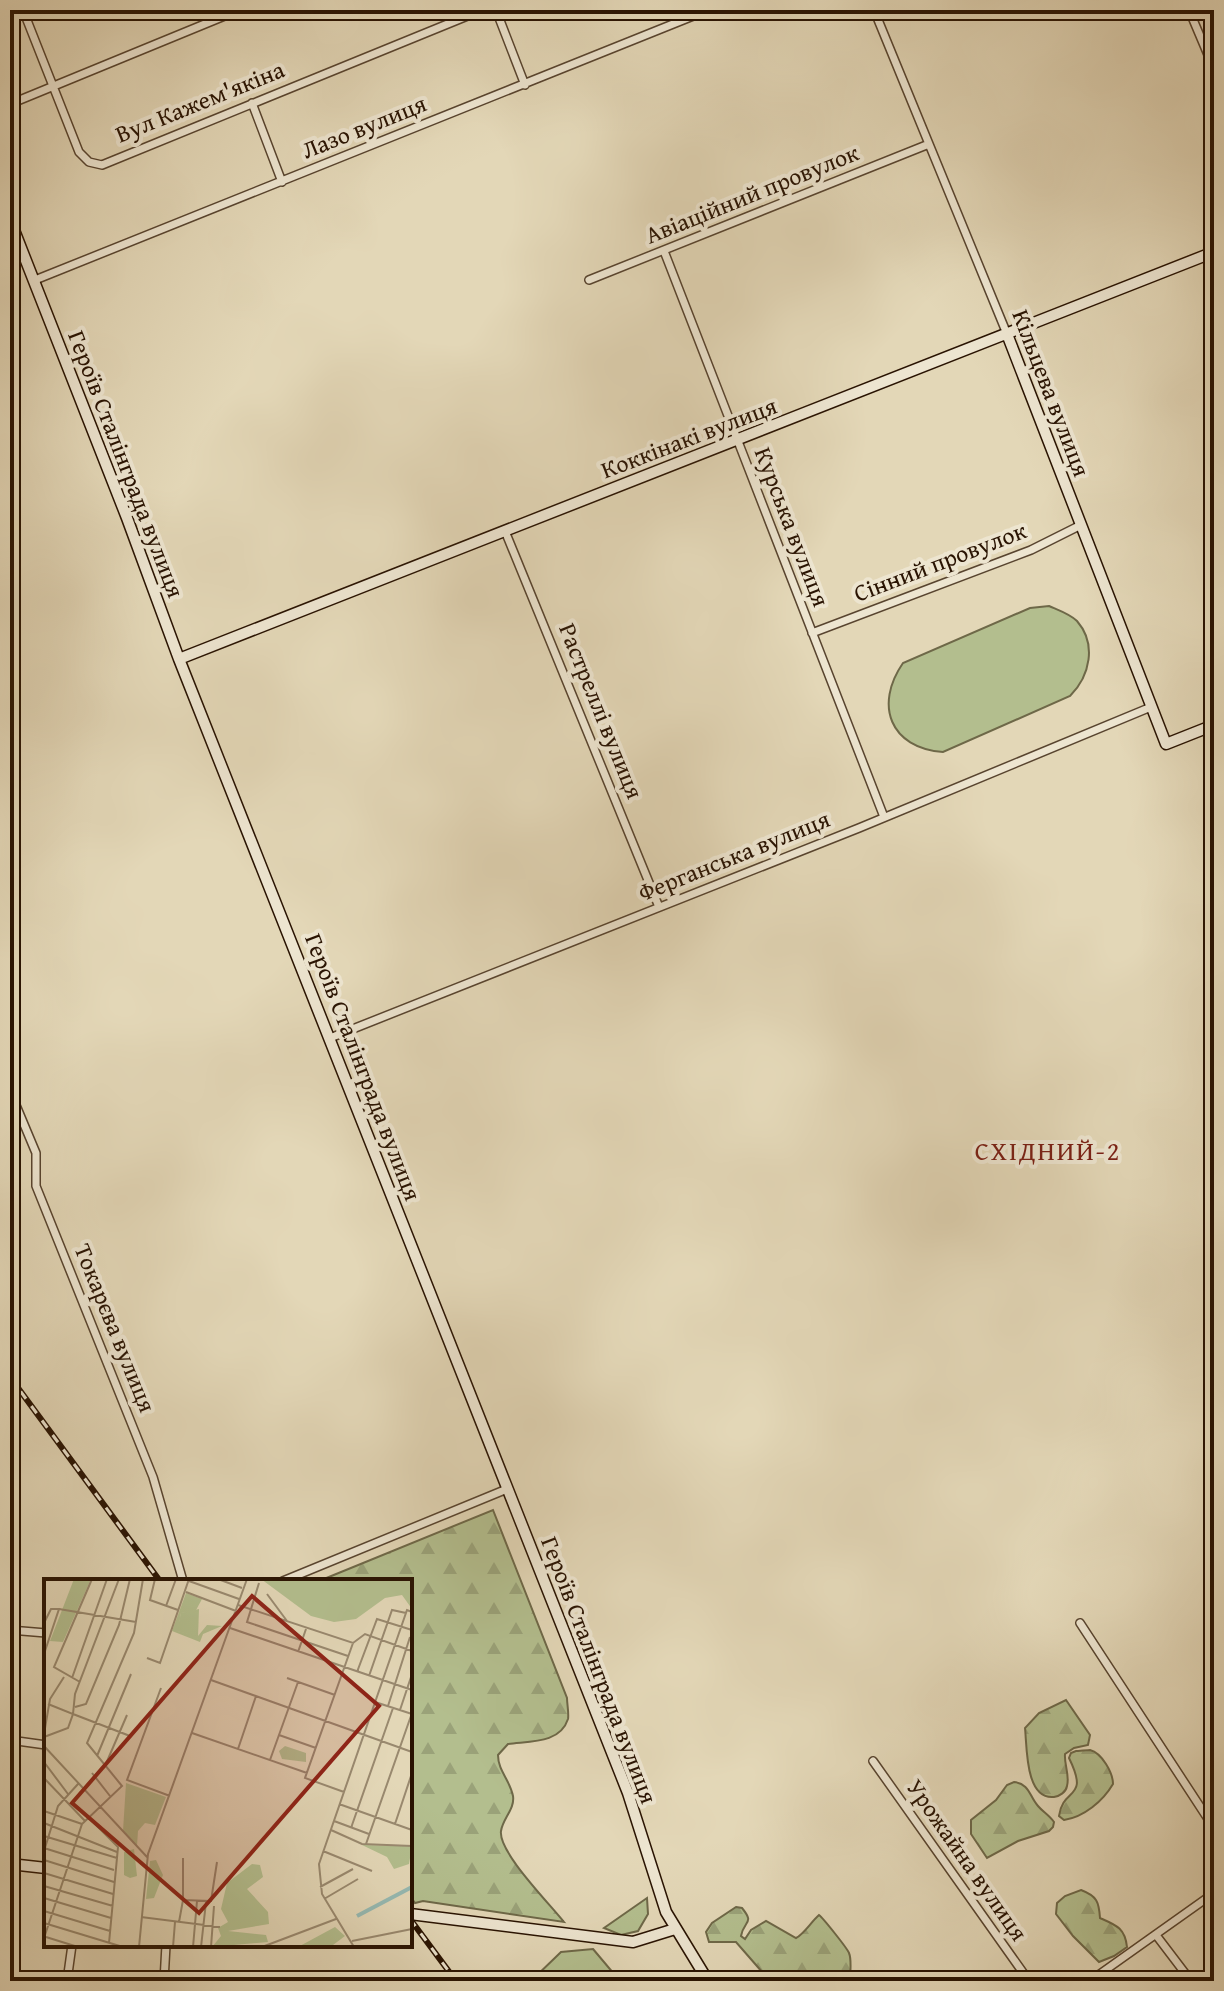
<svg xmlns="http://www.w3.org/2000/svg" width="1224" height="1991" viewBox="0 0 1224 1991" font-family="'Gentium Book Plus',serif">
  <style>
    .grass { fill: #b3be8e; stroke: #6e6848; stroke-width: 2 }
    .forest { fill: url(#forest-firs); stroke: #6e6848; stroke-width: 2 }
    .lines { fill: none; stroke-linecap: round; stroke-linejoin: round }
    .street-casing { stroke: #58442f; stroke-width: 10 }
    .secondary-casing { stroke: #291302; stroke-width: 13 }
    .street { stroke: #ede5d0; stroke-width: 7 }
    .secondary { stroke: #ede5d0; stroke-width: 10 }
    .rail-casing { stroke: #291302; stroke-width: 6 }
    .rail { stroke: #ede5d0; stroke-width: 3; stroke-dasharray: 9; stroke-linecap: butt }
    .labels { text-anchor: middle; stroke-width: 8; stroke-linejoin: round; paint-order: stroke }
    .street-label { font-size: 24px; fill: #291302; stroke: #ede5d0 }
    .neighbourhood-label { font-size: 26px; letter-spacing: 2px; fill: #7a1f14; stroke: #ede5d0 }
    .inset-river { fill: none; stroke: #95b9b2; stroke-width: 4 }
    .inset-road { fill: none; stroke: #99896f; stroke-width: 2 }
    .view { fill: #8f2418; fill-opacity: 0.15; stroke: #8f2418; stroke-width: 4 }
    .inset-edge { fill: none; stroke: #291302; stroke-width: 4 }
  </style>
  <defs>
    <pattern id="forest-firs" width="22" height="20" patternUnits="userSpaceOnUse" patternTransform="scale(2)"><rect width="22" height="20" fill="#b3be8e"/><path d="M5 1l3.5 6h-7zM16 11l3.5 6h-7z" fill="#9aa279"/></pattern>
  </defs>
  <rect width="100%" height="100%" fill="#e3d7b7"/>
  <filter id="stains"><feTurbulence type="fractalNoise" baseFrequency=".0025" numOctaves="4"/><feColorMatrix values="0 0 0 0 .2 0 0 0 0 .09 0 0 0 0 .02 0 0 0 .5 -.17"/></filter>
  <radialGradient id="worn" r=".72"><stop offset=".6" stop-color="#630" stop-opacity="0"/><stop offset="1" stop-color="#630" stop-opacity=".3"/></radialGradient>
  <!-- grass -->
  <path class="grass" d="M 1049,606 C 1058,610 1070,614 1077,621 C 1097,644 1090,676 1070,696 L 943,752 C 890,748 874,705 903,663 L 1030,608 Z
    M 647,1898 L 648,1914 L 638,1931 L 621,1935 L 604,1928 Z
    M 593,1949 L 620,1981 L 531,1981 L 561,1952 Z"/>
  <!-- forest -->
  <path class="forest" d="M 493,1510 L 567,1698 C 567,1704 569,1713 568,1719 C 560,1744 529,1741 508,1744 L 498,1755 C 498,1771 510,1780 513,1796 C 515,1809 503,1818 501,1831 C 498,1852 550,1904 564,1922 L 423,1901 L 415,1903 L 410,1896 L 410,1581 L 319,1581 Z
    M 1066,1700 L 1090,1735 L 1088,1745 L 1074,1748 L 1065,1754 C 1064,1765 1070,1775 1067,1786 C 1066,1792 1060,1796 1054,1797 C 1025,1800 1027,1746 1025,1728 L 1039,1713 Z
    M 1076,1751 C 1077,1751 1089,1750 1090,1750 C 1102,1753 1113,1773 1113,1784 C 1103,1801 1084,1817 1064,1820 L 1059,1816 C 1063,1786 1090,1801 1069,1758 L 1071,1753 Z
    M 1014,1782 C 1030,1784 1029,1796 1038,1806 C 1043,1812 1049,1815 1054,1822 L 1053,1827 L 1049,1831 L 1018,1841 L 987,1858 L 971,1834 L 971,1820 L 996,1800 L 1007,1785 Z
    M 1081,1890 C 1097,1896 1099,1902 1100,1918 C 1116,1925 1125,1928 1127,1947 L 1114,1956 L 1099,1962 L 1073,1936 L 1056,1914 L 1057,1903 L 1065,1896 Z
    M 736,1907 L 742,1908 C 755,1924 744,1920 741,1936 L 745,1939 L 751,1930 L 766,1921 L 796,1938 C 804,1934 811,1922 819,1915 C 823,1918 847,1948 849,1953 C 852,1960 850,1973 850,1981 L 770,1981 L 736,1942 L 709,1942 L 706,1932 L 712,1923 Z"/>
  <g class="lines">
    <!-- street casing -->
    <g class="street-casing">
      <path id="street" d="M 23,10 L 79,152 L 89,162 L 102,165 L 482,10
        M 496,10 L 525,85
        M 874,10 L 1007,334
        M 1189,10 L 1214,69
        M 252,103 L 282,182
        M 10,104 L 239,10
        M 664,251 L 884,817
        M 35,280 L 708,10
        M 589,280 L 929,144
        M 505,531 L 659,907
        M 812,633 L 1031,550 L 1081,525
        M 330,1038 L 859,828 L 1151,707
        M 10,1091 L 36,1153 L 36,1186 L 153,1477 L 183,1581
        M 283,1581 L 507,1489
        M 1080,1623 L 1214,1828
        M 10,1630 L 46,1633
        M 10,1740 L 46,1745
        M 873,1761 L 1029,1981
        M 1156,1935 L 1191,1981
        M 67,1981 L 72,1945
        M 164,1981 L 166,1945
        M 1090,1981 L 1214,1893"/>
    </g>
    <!-- secondary casing -->
    <g class="secondary-casing">
      <path id="secondary" d="M 10,220 L 127,518 L 179,659 L 628,1793 L 666,1912 L 708,1981
        M 1007,334 L 1166,744 L 1214,725
        M 179,659 L 1214,252
        M 10,1864 L 46,1868
        M 410,1914 L 633,1942 L 675,1929"/>
    </g>
    <!-- street -->
    <use href="#street" class="street"/>
    <!-- secondary -->
    <use href="#secondary" class="secondary"/>
    <!-- rail casing -->
    <g class="rail-casing">
      <path id="rail" d="M 10,1377 L 160,1581
        M 410,1919 L 456,1981"/>
    </g>
    <!-- rail -->
    <use href="#rail" class="rail"/>
  </g>
  <g class="labels">
    <!-- street labels -->
    <g class="street-label">
      <text transform="translate(200 102) rotate(-22)" y="8">Вул Кажем'якіна</text>
      <text transform="translate(364 127) rotate(-22)" y="8">Лазо вулиця</text>
      <text transform="translate(752 194) rotate(-22)" y="8">Авіаційний провулок</text>
      <text transform="translate(1051 393) rotate(69)" y="8">Кільцева вулиця</text>
      <text transform="translate(689 438) rotate(-21)" y="8">Коккінакі вулиця</text>
      <text transform="translate(126 464) rotate(69)" y="8">Героїв Сталінграда вулиця</text>
      <text transform="translate(792 527) rotate(69)" y="8">Курська вулиця</text>
      <text transform="translate(940 562) rotate(-21)" y="8">Сінний провулок</text>
      <text transform="translate(601 711) rotate(68)" y="8">Растреллі вулиця</text>
      <text transform="translate(734 856) rotate(-22)" y="8">Ферганська вулиця</text>
      <text transform="translate(363 1067) rotate(69)" y="8">Героїв Сталінграда вулиця</text>
      <text transform="translate(115 1328) rotate(68)" y="8">Токарєва вулиця</text>
      <text transform="translate(599 1670) rotate(69)" y="8">Героїв Сталінграда вулиця</text>
      <text transform="translate(967 1860) rotate(55)" y="8">Урожайна вулиця</text>
    </g>
    <!-- neighbourhood labels -->
    <g class="neighbourhood-label">
      <text x="1048" y="1160">СХІДНИЙ-2</text>
    </g>
  </g>
  <!-- overview -->
  <g transform="translate(44 1579)">
    <rect width="368" height="368" fill="#e3d7b7"/>
    <path d="M 155,30 L 154,58 L 133,52 L 137,34 ZM 241,167 L 262,174 L 262,183 L 238,180 L 235,172 ZM 318,266 L 368,267 L 365,285 L 350,290 L 343,278 ZM 90,270 L 93,297 L 86,299 L 80,296 L 80,273 Z" fill="#b3be8e"/>
    <path d="M 30,0 L 47,0 L 19,63 L 6,62 ZM 217,0 L 368,0 L 368,30 L 358,16 L 341,19 L 312,40 L 290,43 L 267,37 ZM 142,14 L 158,20 L 151,33 L 137,34 L 134,52 L 154,57 L 163,46 L 178,47 L 159,55 L 156,63 L 128,52 ZM 82,204 L 122,218 L 111,246 L 101,244 L 94,252 L 93,267 L 79,252 ZM 112,281 L 119,296 L 110,319 L 102,320 L 106,282 ZM 208,285 L 216,286 L 219,298 L 203,310 L 224,333 L 225,345 L 184,352 L 222,356 L 224,363 L 168,368 L 177,357 L 174,349 L 184,343 L 177,330 L 183,304 ZM 291,348 L 301,357 L 289,366 L 254,368 Z" fill="#b3be8e"/>
    <path class="inset-river" d="M 313,337 L 368,308"/>
    <path class="inset-road" d="M 75,0 L 31,115 L 29,135 L 86,157M 111,0 L 106,21 L 134,31M 174,0 L 198,9M 145,2 L 195,20M 215,4 L 203,43 L 304,77M 142,13 L 192,32M 223,15 L 243,42M 194,26 L 309,64 L 321,55 L 368,72M 122,27 L 132,0M 15,30 L 92,43M 0,44 L 7,30 L 15,30 L 0,75M 186,49 L 368,111M 254,73 L 262,50M 103,79 L 116,84 L 145,0M 313,93 L 333,40 L 368,51M 325,97 L 348,31 L 362,34M 28,99 L 63,0M 243,99 L 291,116M 167,101 L 368,173M 36,103 L 10,88 L 48,0M 117,109 L 83,201 L 126,217M 331,123 L 368,135M 344,127 L 366,58M 31,128 L 42,125 L 75,46 L 86,0M 356,131 L 368,95M 148,154 L 263,194M 0,155 L 6,120 L 20,98M 235,156 L 272,169M 0,158 L 24,149 L 29,135 L 4,125M 0,167 L 103,278M 194,170 L 212,117M 53,177 L 87,95M 226,181 L 254,103M 0,183 L 24,215M 61,187 L 83,136M 48,194 L 66,217M 0,199 L 41,242M 300,213 L 261,199 L 309,64M 295,225 L 368,251M 0,232 L 38,245M 44,238 L 74,268 L 65,364M 290,242 L 325,255M 0,244 L 73,273M 351,245 L 368,194M 307,249 L 349,129M 287,251 L 318,265 L 368,267M 0,257 L 73,279M 322,265 L 368,134M 0,269 L 70,291M 0,272 L 14,227 L 34,205M 279,272 L 328,292M 0,281 L 70,303M 0,294 L 69,315M 0,307 L 69,327M 276,308 L 309,290M 0,319 L 67,339M 280,320 L 314,300M 139,321 L 139,279M 0,332 L 66,352M 97,338 L 176,348M 135,343 L 139,321 L 167,322 L 173,283M 0,344 L 79,368M 2,358 L 34,368M 0,359 L 38,245 L 78,207 L 43,164 L 90,54 L 99,0M 308,362 L 368,350M 95,368 L 104,275 L 203,0M 129,368 L 131,343M 149,368 L 153,322M 157,368 L 162,323M 167,368 L 170,327M 218,368 L 292,340M 310,368 L 278,315 L 275,285 L 363,31 L 368,33"/>
    <path class="view" d="M 208,17 L 335,127 L 155,334 L 28,224 Z"/>
    <rect width="368" height="368" class="inset-edge"/>
  </g>
  <!-- margin -->
  <rect width="1224" height="1991" fill="none" stroke="#e3d7b7" stroke-width="40"/>
  <rect x="12" y="12" width="1200" height="1967" fill="none" stroke="#291302" stroke-width="4"/>
  <rect x="20" y="20" width="1184" height="1951" fill="none" stroke="#291302" stroke-width="2"/>
  <rect width="100%" height="100%" filter="url(#stains)"/>
  <rect width="100%" height="100%" fill="url(#worn)"/>
</svg>
